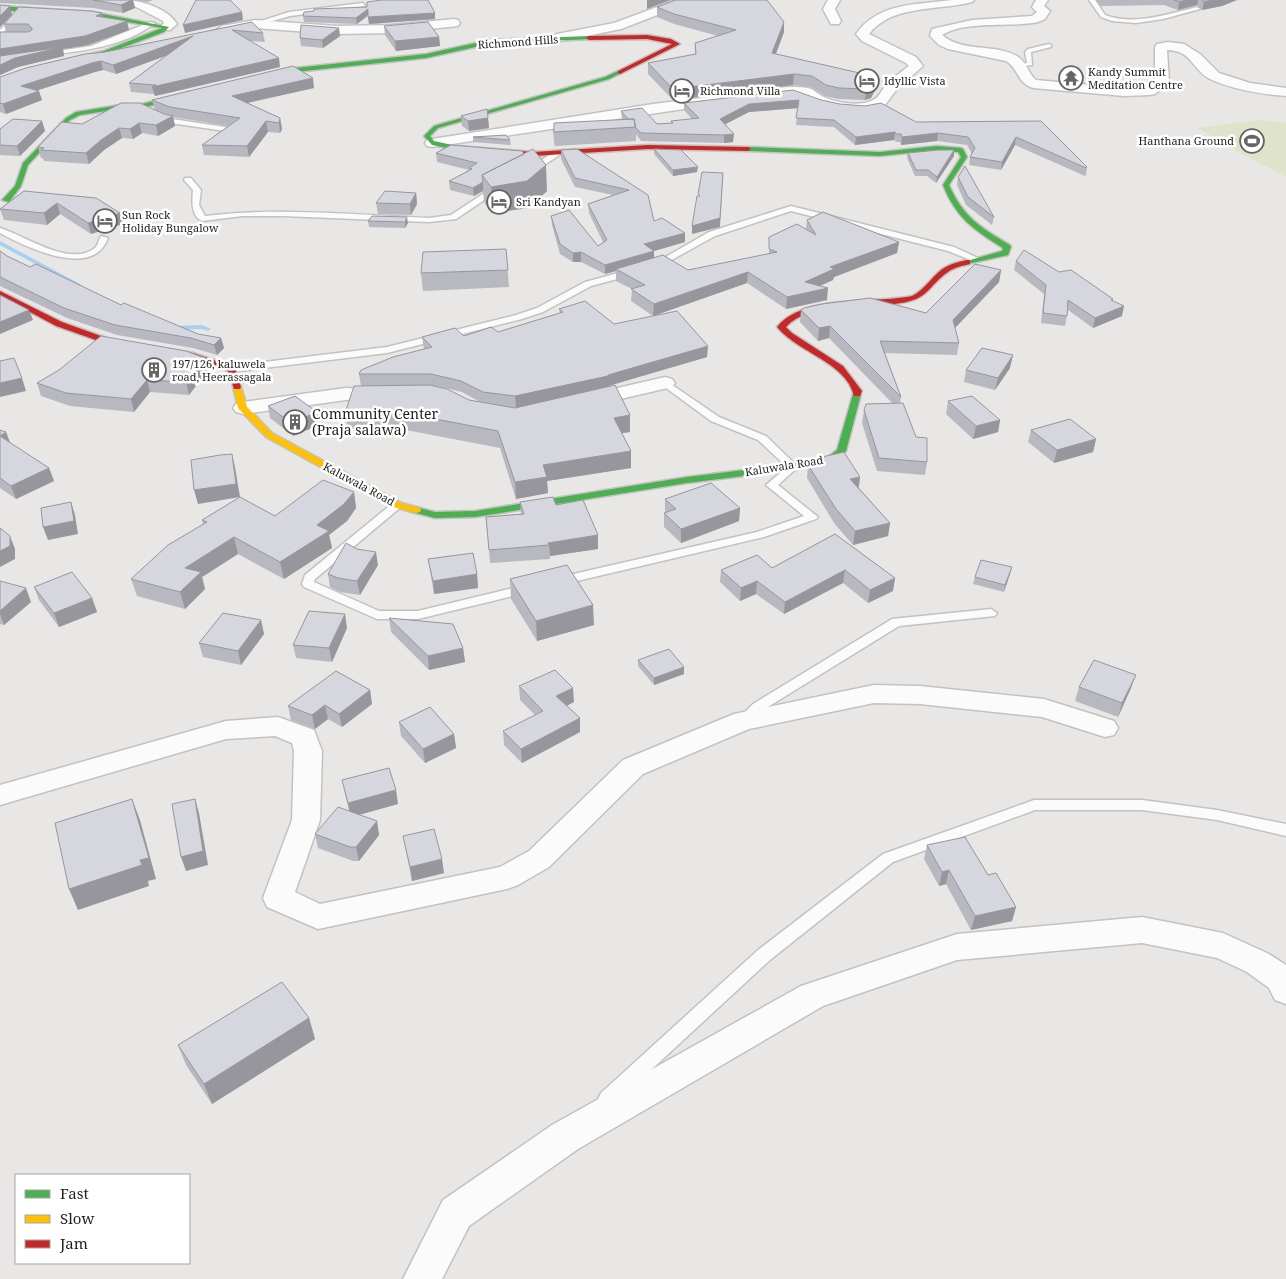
<svg xmlns="http://www.w3.org/2000/svg" width="1286" height="1279" viewBox="0 0 1286 1279" font-family="'Noto Serif',serif">
  <style>
    .green { fill: #dfe3c9 }
    .lines { fill: none; stroke-linecap: round; stroke-linejoin: round }
    .stream { fill: #a4d1f4; fill-rule: evenodd }
    .lane-casing { stroke: #c3c2c1; stroke-width: 3 }
    .street-casing { stroke: #c3c2c1; stroke-width: 3 }
    .fast-casing { stroke: #c3c2c1; stroke-width: 3 }
    .slow-casing { stroke: #c3c2c1; stroke-width: 3 }
    .jam-casing { stroke: #c3c2c1; stroke-width: 3 }
    .lane { fill: #fcfbfb; fill-rule: evenodd }
    .street { fill: #fcfbfb; fill-rule: evenodd }
    .fast { fill: #4caf50; fill-rule: evenodd }
    .slow { fill: #ffc107; fill-rule: evenodd }
    .jam { fill: #c62828; fill-rule: evenodd }
    .wall { fill: #b8b8c0; fill-rule: evenodd }
    .shaded-wall { fill: #96969c }
    .building { fill: #d6d6df; stroke: #96969c }
    .labels { text-anchor: middle; stroke-width: 5; stroke-linejoin: round; paint-order: stroke }
    .far-street-label { font-size: 11px; fill: #1f1f1d; stroke: #fff }
    .far-poi-label { font-size: 11px; fill: #1f1f1d; stroke: #fff; text-anchor: start }
    .poi-label { font-size: 14px; fill: #1f1f1d; stroke: #fff; text-anchor: start }
  </style>
  <rect width="100%" height="100%" fill="#e8e7e5"/>
  <!-- green -->
  <path class="green" d="M 1259,120 L 1286,123 L 1286,177 L 1240,153 L 1198,128 Z"/>
  <g class="lines">
    <!-- stream -->
    <path class="stream" d="M 0,241 L 80,284 L 81,285 L 76,286 L 0,245 Z
      M 202,325 L 211,329 L 208,331 L 202,329 L 173,330 L 170,328 L 173,326 Z"/>
    <!-- lane casing -->
    <g class="lane-casing">
      <path id="lane" d="M 1089,0 L 1095,0 L 1105,15 C 1134,26 1168,14 1197,7 L 1200,9 L 1163,19 L 1136,23 L 1112,21 L 1101,17 Z
        M 363,3 L 365,6 L 290,16 L 255,26 L 252,24 L 289,12 Z
        M 13,16 L 18,17 L 0,36 L 0,30 Z
        M 150,22 L 155,23 C 125,46 84,51 48,55 L 45,53 L 91,46 Z
        M 1049,44 L 1051,45 L 1051,47 L 1031,52 L 1032,65 L 1018,67 L 1018,65 L 1027,63 L 1025,52 L 1028,49 Z
        M 159,114 L 172,119 L 225,127 L 229,129 L 225,131 L 170,123 L 157,117 L 157,115 Z
        M 554,152 L 561,154 L 532,173 L 525,171 Z
        M 185,178 L 191,178 L 201,190 L 199,205 L 205,216 C 279,207 354,215 429,218 L 451,215 L 495,186 L 502,188 L 456,219 L 429,222 L 282,216 L 243,216 L 202,221 C 191,216 192,201 193,190 L 184,180 Z
        M 791,206 L 954,247 L 980,259 L 973,261 L 948,251 L 791,211 L 715,236 L 657,268 L 650,266 L 709,232 Z
        M 0,228 C 24,235 72,269 96,247 C 98,244 99,239 101,236 L 108,238 C 93,280 26,247 0,233 Z
        M 633,269 L 637,272 L 636,274 L 591,286 L 543,312 L 522,319 L 387,353 L 232,372 L 227,369 L 232,366 L 387,347 L 516,315 L 537,308 L 585,282 Z
        M 665,380 L 719,417 L 766,436 L 798,467 L 778,485 L 818,517 L 816,519 L 764,537 L 560,585 L 556,584 L 554,581 L 556,578 L 757,532 L 804,516 L 766,485 L 787,467 L 758,440 L 711,421 L 662,385 L 662,381 Z
        M 397,502 L 401,503 L 403,505 L 401,507 L 315,579 L 314,582 L 379,611 L 418,611 L 526,585 L 532,589 L 530,592 L 418,619 L 377,619 L 304,587 L 302,584 L 305,575 L 393,503 Z
        M 991,609 L 997,613 L 995,616 L 899,626 L 763,710 L 748,724 L 738,724 L 736,721 L 753,704 L 892,619 Z
        M 1034,800 L 1142,800 L 1217,810 L 1286,824 L 1286,836 L 1217,820 L 1142,810 L 1035,810 L 893,862 L 770,960 L 613,1105 L 607,1107 L 601,1105 L 598,1099 L 601,1093 L 758,950 L 883,854 Z"/>
    </g>
    <!-- street casing -->
    <g class="street-casing">
      <path id="street" d="M 123,0 C 141,0 167,8 177,24 L 170,30 L 162,30 L 160,27 L 164,23 L 163,21 Z
        M 676,0 L 693,0 L 691,2 L 621,29 L 557,42 L 551,38 L 557,34 L 614,23 Z
        M 828,0 L 840,0 L 835,9 L 841,21 L 839,24 L 831,24 L 823,9 Z
        M 952,0 L 974,0 L 972,2 C 939,11 892,4 869,34 L 916,57 L 923,66 L 897,89 L 885,105 L 865,111 L 847,111 L 828,108 L 815,104 L 802,96 L 765,98 L 758,94 C 764,87 802,85 811,89 C 815,91 819,95 824,97 C 837,103 860,107 873,100 C 878,98 880,93 883,89 C 890,79 900,73 909,66 L 906,63 L 862,41 L 856,34 C 878,2 917,5 952,0 Z
        M 1036,0 L 1048,0 L 1044,6 L 1050,11 L 1045,19 L 1038,22 C 1010,28 966,20 942,35 C 963,53 993,43 1017,56 C 1027,62 1028,74 1036,80 L 1124,88 L 1147,87 L 1155,81 L 1155,47 L 1157,44 L 1168,42 L 1184,44 L 1200,54 L 1219,73 L 1250,83 L 1286,88 L 1286,96 C 1261,94 1234,90 1210,79 C 1193,71 1192,50 1167,50 L 1169,82 L 1155,94 L 1150,95 L 1124,96 L 1033,88 C 1018,84 1018,68 1006,61 L 948,49 L 939,45 L 930,36 L 932,29 L 972,20 L 1032,16 L 1037,12 L 1032,7 Z
        M 454,19 L 458,20 L 460,23 L 458,26 L 392,33 L 336,34 L 255,28 L 222,34 L 216,30 L 222,26 L 255,20 L 336,26 L 392,25 Z
        M 718,96 L 725,100 L 723,103 L 432,147 L 427,146 L 425,143 L 427,140 L 432,139 L 653,104 Z
        M 665,377 L 672,379 L 675,383 L 672,387 L 586,407 L 579,405 L 576,401 L 579,397 Z
        M 346,388 L 391,390 L 394,394 L 391,398 L 346,400 L 243,414 L 236,412 L 233,408 L 236,404 L 243,402 Z
        M 874,685 L 920,686 L 1044,699 L 1114,721 L 1118,728 L 1114,735 L 1105,737 L 1042,717 L 920,704 L 874,703 L 749,729 L 643,774 L 549,867 L 518,885 L 507,889 L 318,929 L 267,907 L 263,898 L 292,820 L 294,751 L 292,743 L 275,736 L 226,739 L 0,805 L 0,785 L 226,721 L 278,717 L 314,730 L 322,751 L 320,820 L 295,892 L 320,904 L 500,867 L 529,851 L 623,760 L 734,714 Z
        M 1142,917 L 1223,933 L 1269,954 L 1286,965 L 1286,1004 L 1275,1000 L 1269,988 L 1247,972 L 1217,958 L 1142,943 L 957,960 L 823,1006 L 578,1149 L 469,1226 L 442,1279 L 403,1279 L 443,1200 L 552,1125 L 801,986 L 957,934 Z"/>
    </g>
    <!-- fast casing -->
    <g class="fast-casing">
      <path id="fast" d="M 0,6 L 93,12 L 169,27 L 164,32 L 108,53 L 25,73 L 0,84 L 0,80 L 21,71 L 104,51 L 162,28 L 93,16 L 0,10 Z
        M 589,36 L 591,39 L 489,44 L 426,58 L 295,72 L 261,79 L 258,77 L 295,68 L 426,54 L 489,40 Z
        M 618,71 L 623,72 L 609,79 L 438,128 L 430,136 L 434,141 L 457,146 L 494,149 L 497,151 L 496,152 L 457,150 L 432,145 L 424,136 L 434,126 L 605,77 Z
        M 190,92 L 192,93 L 192,95 L 138,109 L 126,108 L 80,115 L 70,120 L 28,165 L 21,186 L 9,202 L 2,200 L 15,186 L 23,163 L 66,118 L 76,112 L 126,104 L 138,105 Z
        M 937,146 L 961,148 L 963,149 L 967,157 L 949,185 C 963,217 981,228 1010,245 L 1011,247 L 1008,255 L 967,264 L 963,262 L 1002,251 L 1003,248 C 974,230 956,218 943,185 L 961,157 L 958,152 L 937,150 L 880,156 L 748,151 L 745,149 L 748,147 L 880,152 Z
        M 857,391 L 861,394 L 846,451 L 834,461 L 793,470 L 687,483 L 475,517 L 435,518 L 412,512 L 411,510 L 416,507 L 435,512 L 475,511 L 687,477 L 793,464 L 828,457 L 837,450 L 853,394 Z"/>
    </g>
    <!-- slow casing -->
    <g class="slow-casing">
      <path id="slow" d="M 237,384 L 241,387 L 247,407 L 272,433 L 401,503 L 420,508 L 421,510 L 420,512 L 416,513 L 393,507 L 266,437 L 238,408 L 233,387 Z"/>
    </g>
    <!-- jam casing -->
    <g class="jam-casing">
      <path id="jam" d="M 647,35 L 671,39 L 680,44 L 620,74 L 618,73 L 618,71 L 672,44 L 647,39 L 589,40 L 586,38 L 589,36 Z
        M 648,145 L 748,147 L 751,149 L 748,151 L 648,149 L 533,156 L 494,153 L 491,151 L 494,149 L 533,152 Z
        M 967,260 L 970,260 L 970,264 C 962,266 955,267 948,272 C 928,286 929,299 901,303 C 867,309 811,300 786,327 L 792,333 L 843,366 L 862,391 L 860,396 L 854,396 C 846,362 798,353 777,327 C 804,294 872,304 912,296 C 924,290 931,278 941,270 C 949,264 958,262 967,260 Z
        M 0,291 L 62,322 L 115,341 L 193,353 L 235,367 L 241,387 L 240,389 L 234,389 L 228,371 L 191,358 L 110,345 L 56,326 L 0,296 Z"/>
    </g>
    <!-- lane -->
    <use href="#lane" class="lane"/>
    <!-- street -->
    <use href="#street" class="street"/>
    <!-- fast -->
    <use href="#fast" class="fast"/>
    <!-- slow -->
    <use href="#slow" class="slow"/>
    <!-- jam -->
    <use href="#jam" class="jam"/>
  </g>
  <!-- wall -->
  <path class="wall" d="M 0,0 L 153,0 L 148,2 L 133,0 L 135,8 L 123,13 L 93,8 L 0,3 Z
    M 1096,0 L 1237,0 L 1222,6 L 1202,10 L 1197,5 L 1178,10 L 1164,5 L 1101,6 Z
    M 657,7 L 784,32 L 776,54 L 876,88 L 871,98 L 865,100 L 838,99 L 825,96 L 811,87 L 793,85 L 673,100 L 648,74 L 648,63 L 695,54 L 695,43 L 718,36 L 674,24 L 657,17 Z
    M 304,12 L 435,19 L 369,24 L 368,16 L 357,24 L 304,22 L 303,16 Z
    M 102,13 L 103,17 L 129,30 L 88,45 L 63,49 L 64,56 L 18,67 L 0,75 L 0,32 L 6,32 L 4,24 Z
    M 252,22 L 263,33 L 265,42 L 249,41 L 280,67 L 155,96 L 154,94 L 131,92 L 129,83 L 168,55 L 116,74 L 103,70 L 95,72 L 37,90 L 42,100 L 6,114 L 0,112 L 0,77 L 105,52 Z
    M 384,26 L 439,37 L 440,46 L 396,51 L 385,35 Z
    M 340,36 L 323,48 L 301,46 L 300,38 Z
    M 314,88 L 247,103 L 280,118 L 282,129 L 280,133 L 268,132 L 249,157 L 204,155 L 202,145 L 228,126 L 173,117 L 175,126 L 158,136 L 142,133 L 133,139 L 122,138 L 104,150 L 89,164 L 44,161 L 43,158 L 41,158 L 38,147 L 82,124 L 164,114 L 167,115 L 155,110 L 152,100 Z
    M 821,100 L 916,122 L 1041,121 L 1087,167 L 1086,175 L 1085,176 L 1015,145 L 1001,170 L 969,165 L 970,157 L 972,154 L 967,145 L 937,141 L 901,145 L 900,142 L 896,142 L 894,140 L 855,145 L 834,127 L 796,125 L 798,108 L 749,112 L 725,124 L 733,142 L 724,143 L 641,141 L 636,134 L 636,141 L 555,146 L 554,143 L 553,129 L 554,130 L 622,119 L 621,111 L 657,124 L 671,123 L 671,121 L 692,119 L 684,110 L 684,103 Z
    M 461,116 L 488,118 L 489,128 L 469,131 L 462,126 Z
    M 42,121 L 45,131 L 20,156 L 0,155 L 0,129 Z
    M 473,137 L 510,140 L 511,145 L 473,142 Z
    M 451,145 L 547,191 L 529,208 L 492,213 L 484,202 L 483,191 L 474,196 L 450,190 L 449,181 L 469,170 L 437,162 L 436,153 Z
    M 654,149 L 697,172 L 673,176 L 654,154 Z
    M 561,150 L 648,195 L 654,221 L 685,242 L 654,251 L 654,258 L 688,270 L 769,254 L 769,237 L 806,229 L 807,220 L 899,242 L 897,253 L 834,277 L 833,280 L 820,286 L 827,300 L 786,309 L 747,283 L 653,316 L 631,301 L 632,289 L 616,281 L 616,271 L 605,274 L 581,262 L 573,262 L 560,254 L 552,225 L 551,216 L 598,246 L 603,242 L 589,213 L 588,204 L 613,195 L 575,187 L 561,159 Z
    M 908,153 L 954,156 L 936,183 L 927,176 L 915,176 L 907,158 Z
    M 958,177 L 994,217 L 992,225 L 966,205 L 957,185 Z
    M 24,191 L 123,224 L 91,234 L 60,214 L 47,225 L 4,220 L 0,209 Z
    M 416,193 L 417,204 L 411,215 L 378,214 L 376,203 Z
    M 372,216 L 408,223 L 405,228 L 369,227 L 368,221 Z
    M 506,249 L 509,287 L 423,291 L 421,273 Z
    M 0,251 L 7,256 L 30,267 L 121,305 L 198,334 L 221,338 L 224,348 L 217,355 L 193,348 L 117,335 L 67,318 L 0,286 Z
    M 1016,261 L 1059,272 L 1113,301 L 1122,316 L 1093,328 L 1068,310 L 1065,326 L 1041,323 L 1044,294 L 1014,270 Z
    M 1001,270 L 999,282 L 955,328 L 959,343 L 957,355 L 885,353 L 901,397 L 900,403 L 927,462 L 925,475 L 877,471 L 862,423 L 864,410 L 893,404 L 829,338 L 818,341 L 800,322 L 801,310 L 926,313 Z
    M 559,309 L 614,324 L 707,357 L 608,386 L 630,415 L 630,432 L 622,433 L 631,451 L 631,468 L 547,481 L 548,493 L 516,499 L 500,448 L 406,430 L 348,429 L 345,413 L 361,386 L 359,374 L 424,349 L 422,337 L 464,336 L 498,332 L 560,313 ZM 432,385 L 462,392 L 480,402 L 469,400 Z
    M 205,358 L 208,370 L 189,395 L 150,392 L 134,412 L 70,406 L 41,396 L 37,383 Z
    M 1010,368 L 995,390 L 964,382 L 966,370 Z
    M 948,401 L 1000,420 L 998,432 L 973,439 L 946,414 Z
    M 268,406 L 319,425 L 293,436 L 270,418 Z
    M 0,430 L 6,432 L 10,443 L 49,468 L 54,481 L 16,499 L 0,488 Z
    M 1031,430 L 1096,439 L 1093,452 L 1054,463 L 1028,442 Z
    M 822,457 L 860,477 L 859,488 L 890,523 L 888,536 L 853,545 L 834,523 L 807,478 L 808,465 L 821,463 Z
    M 354,492 L 356,508 L 347,521 L 329,535 L 332,548 L 284,579 L 238,554 L 202,577 L 205,589 L 185,609 L 137,596 L 131,579 L 203,524 L 202,520 L 275,516 Z
    M 665,499 L 740,508 L 739,521 L 681,543 L 664,527 L 664,513 L 666,513 L 665,512 Z
    M 520,502 L 556,505 L 598,549 L 550,556 L 550,559 L 490,563 L 486,517 L 521,514 Z
    M 835,534 L 895,578 L 893,591 L 868,603 L 843,583 L 784,614 L 756,594 L 740,601 L 720,582 L 721,570 L 772,568 Z
    M 428,559 L 477,574 L 478,588 L 434,594 Z
    M 378,565 L 360,595 L 340,592 L 330,587 L 328,574 Z
    M 1012,567 L 1010,574 L 1004,592 L 973,584 L 975,577 Z
    M 510,579 L 594,625 L 537,641 L 511,599 Z
    M 0,581 L 31,602 L 4,625 L 0,624 Z
    M 34,587 L 92,598 L 97,612 L 59,627 L 39,600 Z
    M 389,618 L 463,648 L 465,662 L 429,670 L 391,632 Z
    M 261,620 L 264,634 L 241,665 L 203,657 L 199,643 Z
    M 347,628 L 332,662 L 296,658 L 293,645 Z
    M 638,660 L 684,674 L 654,685 L 638,666 Z
    M 519,686 L 574,702 L 567,706 L 580,718 L 580,732 L 522,763 L 504,745 L 503,731 L 535,715 L 520,700 Z
    M 1079,687 L 1131,688 L 1118,717 L 1075,701 Z
    M 370,690 L 372,704 L 342,727 L 328,719 L 315,729 L 291,720 L 288,706 Z
    M 399,722 L 454,734 L 456,748 L 425,763 L 401,736 Z
    M 342,780 L 398,804 L 359,815 L 377,821 L 379,835 L 359,861 L 353,861 L 318,848 L 315,834 L 349,811 Z
    M 403,836 L 444,873 L 412,881 Z
    M 927,845 L 988,875 L 1016,907 L 1012,921 L 971,930 L 946,884 L 939,886 L 924,859 Z
    M 309,1018 L 315,1039 L 212,1104 L 186,1065 L 178,1045 Z"/>
  <!-- shaded-wall -->
  <path class="shaded-wall" d="M 133,0 L 135,8 L 123,13 L 121,5 Z
    M 647,0 L 671,0 L 647,9 Z
    M 1187,0 L 1198,0 L 1197,5 L 1178,10 L 1179,2 Z
    M 1212,0 L 1237,0 L 1222,6 L 1202,10 L 1204,2 Z
    M 10,6 L 12,15 L 0,27 L 0,16 Z
    M 368,9 L 368,15 L 357,24 L 356,18 Z
    M 242,12 L 243,20 L 185,33 L 183,25 Z
    M 102,13 L 104,22 L 96,16 Z
    M 435,13 L 435,19 L 369,24 L 368,17 Z
    M 127,21 L 129,30 L 88,45 L 63,49 L 64,56 L 18,67 L 0,75 L 0,49 Z
    M 784,22 L 784,32 L 772,64 L 772,53 Z
    M 339,28 L 340,36 L 323,48 L 322,40 Z
    M 193,36 L 195,45 L 116,74 L 113,65 Z
    M 439,37 L 440,46 L 396,51 L 395,41 Z
    M 279,58 L 280,67 L 155,96 L 152,87 Z
    M 101,61 L 103,70 L 95,72 L 23,95 L 21,86 L 92,63 Z
    M 794,74 L 793,85 L 673,100 L 673,89 Z
    M 877,77 L 876,88 L 871,98 L 865,100 L 866,89 Z
    M 313,78 L 314,88 L 233,106 L 232,96 Z
    M 39,91 L 42,100 L 6,114 L 3,104 Z
    M 799,100 L 799,108 L 749,112 L 720,127 L 720,119 L 749,104 Z
    M 173,116 L 175,126 L 158,136 L 156,125 Z
    M 280,118 L 282,129 L 280,133 L 279,123 Z
    M 488,118 L 489,128 L 469,131 L 468,121 Z
    M 42,121 L 45,131 L 20,156 L 17,146 Z
    M 266,121 L 268,132 L 249,157 L 247,146 Z
    M 139,123 L 142,133 L 133,139 L 130,129 Z
    M 119,128 L 122,138 L 104,150 L 89,164 L 86,153 L 101,140 Z
    M 895,132 L 894,140 L 855,145 L 856,137 Z
    M 938,133 L 937,141 L 901,145 L 902,137 Z
    M 734,134 L 733,142 L 724,143 L 724,135 Z
    M 1016,137 L 1015,145 L 1001,170 L 1002,162 Z
    M 954,150 L 954,156 L 936,183 L 937,177 Z
    M 546,165 L 547,191 L 529,208 L 492,213 L 491,187 Z
    M 698,167 L 697,172 L 673,176 L 673,170 Z
    M 723,173 L 720,227 L 692,234 L 692,226 Z
    M 483,182 L 483,191 L 474,196 L 473,188 Z
    M 416,193 L 417,204 L 411,215 L 410,204 Z
    M 57,203 L 60,214 L 47,225 L 44,213 Z
    M 120,213 L 123,224 L 91,234 L 88,223 Z
    M 407,217 L 408,223 L 405,228 L 405,222 Z
    M 685,233 L 685,242 L 654,251 L 654,260 L 616,269 L 616,271 L 605,274 L 605,265 L 644,244 Z
    M 899,242 L 897,253 L 834,277 L 833,280 L 804,293 L 828,288 L 827,300 L 786,309 L 787,297 L 805,282 L 830,267 Z
    M 581,252 L 581,262 L 573,262 L 573,253 Z
    M 1001,270 L 999,282 L 951,332 L 953,320 Z
    M 748,272 L 747,283 L 653,316 L 654,304 Z
    M 1124,306 L 1122,316 L 1093,328 L 1095,318 Z
    M 29,310 L 33,320 L 0,334 L 0,322 Z
    M 830,326 L 829,338 L 818,341 L 819,328 Z
    M 221,338 L 224,348 L 217,355 L 214,345 Z
    M 708,346 L 707,357 L 608,386 L 608,388 L 516,408 L 515,396 L 608,375 Z
    M 1013,355 L 1010,368 L 995,390 L 998,378 Z
    M 205,358 L 208,370 L 189,395 L 186,382 Z
    M 22,378 L 26,391 L 0,397 L 0,383 Z
    M 147,380 L 150,392 L 134,412 L 131,399 Z
    M 317,412 L 319,425 L 293,436 L 291,423 Z
    M 630,415 L 630,432 L 614,434 L 614,418 Z
    M 1000,420 L 998,432 L 973,439 L 976,426 Z
    M 6,432 L 11,445 L 0,436 Z
    M 1096,439 L 1093,452 L 1054,463 L 1057,450 Z
    M 631,451 L 631,468 L 547,481 L 548,493 L 516,499 L 515,482 L 543,465 Z
    M 232,454 L 235,467 L 240,497 L 198,504 L 194,490 Z
    M 49,468 L 54,481 L 16,499 L 11,486 Z
    M 860,477 L 858,490 L 850,479 Z
    M 354,492 L 356,508 L 347,521 L 329,535 L 332,548 L 284,579 L 280,562 L 317,525 Z
    M 71,502 L 75,515 L 78,534 L 48,540 L 43,527 Z
    M 740,508 L 739,521 L 681,543 L 681,529 Z
    M 890,523 L 888,536 L 853,545 L 855,531 Z
    M 598,535 L 598,549 L 550,556 L 549,545 L 548,543 Z
    M 10,536 L 15,549 L 15,559 L 0,567 L 0,551 Z
    M 234,537 L 238,554 L 202,577 L 205,589 L 185,609 L 180,592 L 185,568 Z
    M 376,552 L 378,565 L 360,595 L 357,581 Z
    M 1012,567 L 1010,574 L 1004,592 L 1005,585 Z
    M 845,570 L 843,583 L 784,614 L 785,602 Z
    M 477,574 L 478,588 L 434,594 L 433,581 Z
    M 895,578 L 893,591 L 868,603 L 870,590 Z
    M 757,581 L 756,594 L 740,601 L 741,588 Z
    M 26,588 L 31,602 L 4,625 L 0,614 L 0,611 Z
    M 92,598 L 97,612 L 59,627 L 54,613 Z
    M 593,605 L 594,625 L 537,641 L 536,621 Z
    M 345,614 L 347,628 L 332,662 L 329,648 Z
    M 261,620 L 264,634 L 241,665 L 238,651 Z
    M 463,648 L 465,662 L 429,670 L 428,656 Z
    M 684,667 L 684,674 L 654,685 L 654,678 Z
    M 1136,675 L 1131,688 L 1118,717 L 1122,703 Z
    M 573,688 L 574,702 L 557,710 L 556,696 Z
    M 370,690 L 372,704 L 342,727 L 339,714 Z
    M 325,705 L 328,719 L 315,729 L 312,715 Z
    M 580,718 L 580,732 L 522,763 L 521,749 Z
    M 454,734 L 456,748 L 425,763 L 423,749 Z
    M 396,790 L 398,804 L 351,817 L 348,803 Z
    M 132,799 L 140,820 L 156,879 L 148,881 L 149,886 L 78,910 L 69,889 L 140,860 Z
    M 195,799 L 199,813 L 208,865 L 186,871 L 181,857 Z
    M 377,821 L 379,835 L 359,861 L 356,847 Z
    M 442,859 L 444,873 L 412,881 L 410,867 Z
    M 949,870 L 946,884 L 939,886 L 942,872 Z
    M 1016,907 L 1012,921 L 971,930 L 975,916 Z
    M 309,1018 L 315,1039 L 212,1104 L 204,1084 Z"/>
  <!-- building -->
  <path class="building" d="M 93,0 L 132,0 L 121,5 Z
    M 196,0 L 230,0 L 242,12 L 183,25 Z
    M 382,0 L 428,0 L 435,13 L 368,17 L 368,9 L 356,18 L 303,16 L 304,12 L 314,11 L 314,9 L 367,7 L 367,2 Z
    M 676,0 L 767,0 L 784,22 L 772,53 L 877,77 L 872,87 L 866,89 L 839,88 L 826,85 L 812,76 L 794,74 L 673,89 L 648,63 L 696,54 L 695,43 L 736,30 L 674,14 L 657,7 Z
    M 1174,0 L 1187,0 L 1179,2 Z
    M 1202,0 L 1212,0 L 1204,2 Z
    M 0,5 L 10,6 L 0,16 Z
    M 19,7 L 91,11 L 102,13 L 96,16 L 127,21 L 85,36 L 0,49 L 0,32 L 28,32 L 32,30 L 32,28 L 28,24 L 4,24 Z
    M 252,22 L 263,33 L 232,30 L 279,58 L 152,87 L 156,85 L 129,83 L 193,36 L 113,65 L 101,61 L 92,63 L 21,86 L 39,91 L 3,104 L 0,103 L 0,77 L 26,68 L 85,54 L 105,52 Z
    M 428,22 L 439,37 L 395,41 L 384,26 Z
    M 301,25 L 339,28 L 322,40 L 300,38 Z
    M 62,47 L 15,58 L 0,65 L 0,56 Z
    M 293,66 L 313,78 L 232,96 L 280,118 L 279,123 L 266,121 L 247,146 L 202,145 L 240,118 L 170,107 L 152,100 Z
    M 793,90 L 821,100 L 840,104 L 865,106 L 881,103 L 916,122 L 1041,121 L 1087,167 L 1086,168 L 1016,137 L 1002,162 L 970,157 L 975,148 L 968,137 L 938,133 L 902,137 L 901,134 L 896,134 L 895,132 L 856,137 L 834,120 L 796,118 L 799,100 L 749,104 L 720,119 L 734,134 L 724,135 L 641,133 L 635,127 L 634,119 L 628,119 L 621,111 L 642,108 L 657,124 L 673,123 L 671,121 L 699,118 L 684,103 Z
    M 121,103 L 140,103 L 164,114 L 173,116 L 156,125 L 139,123 L 130,129 L 119,128 L 101,140 L 86,153 L 41,150 L 44,148 L 38,147 L 62,122 L 82,124 Z
    M 487,109 L 488,118 L 468,121 L 461,116 Z
    M 13,119 L 42,121 L 17,146 L 0,145 L 0,129 Z
    M 634,119 L 636,127 L 554,132 L 553,129 L 554,130 L 554,123 Z
    M 506,135 L 510,140 L 473,137 Z
    M 451,145 L 522,151 L 524,154 L 482,175 L 483,182 L 473,188 L 449,181 L 472,169 L 469,168 L 477,163 L 436,153 Z
    M 533,149 L 546,165 L 527,181 L 491,187 L 482,175 Z
    M 577,149 L 648,195 L 654,221 L 662,218 L 685,233 L 644,244 L 654,251 L 605,265 L 581,252 L 573,253 L 560,244 L 551,216 L 569,210 L 598,246 L 607,240 L 588,204 L 629,190 L 575,178 L 561,150 Z
    M 654,149 L 681,150 L 698,167 L 673,170 Z
    M 938,150 L 954,150 L 937,177 L 928,170 L 916,170 L 908,153 Z
    M 965,166 L 994,217 L 968,197 L 958,177 Z
    M 702,172 L 723,173 L 720,218 L 692,226 L 697,196 L 700,196 L 698,194 Z
    M 24,191 L 96,198 L 120,213 L 88,223 L 57,203 L 44,213 L 0,209 Z
    M 385,191 L 416,193 L 410,204 L 376,203 Z
    M 823,212 L 899,242 L 830,267 L 834,269 L 805,282 L 828,288 L 787,297 L 748,272 L 654,304 L 631,289 L 645,285 L 616,269 L 663,255 L 688,270 L 777,252 L 769,249 L 769,237 L 797,224 L 816,235 L 807,220 Z
    M 372,216 L 407,217 L 405,222 L 368,221 Z
    M 506,249 L 508,270 L 421,273 L 423,252 Z
    M 1024,250 L 1059,272 L 1071,270 L 1113,299 L 1111,300 L 1124,306 L 1095,318 L 1068,300 L 1067,316 L 1043,313 L 1046,285 L 1016,261 Z
    M 0,251 L 7,256 L 30,267 L 36,264 L 121,305 L 124,303 L 198,334 L 221,338 L 214,345 L 191,338 L 115,325 L 64,308 L 0,277 Z
    M 975,264 L 1001,270 L 953,320 L 959,343 L 880,341 L 901,397 L 830,326 L 819,328 L 801,310 L 804,308 L 822,304 L 870,298 L 926,313 Z
    M 0,295 L 29,310 L 0,322 Z
    M 585,301 L 614,324 L 677,311 L 708,346 L 608,375 L 608,376 L 515,396 L 483,392 L 461,381 L 431,374 L 359,374 L 361,370 L 393,357 L 432,347 L 422,337 L 455,328 L 464,336 L 491,327 L 498,332 L 563,312 L 559,309 Z
    M 101,336 L 186,351 L 205,358 L 186,382 L 147,380 L 131,399 L 66,393 L 37,383 L 59,370 Z
    M 982,348 L 1013,355 L 998,378 L 966,370 Z
    M 14,358 L 22,378 L 0,383 L 0,361 Z
    M 430,385 L 447,389 L 469,400 L 515,408 L 615,385 L 630,415 L 614,418 L 631,451 L 543,465 L 547,477 L 515,482 L 498,431 L 404,413 L 345,413 L 354,386 Z
    M 295,396 L 317,412 L 291,423 L 268,406 Z
    M 972,396 L 1000,420 L 976,426 L 948,401 Z
    M 903,403 L 916,437 L 927,438 L 927,462 L 879,458 L 864,410 L 866,404 Z
    M 1070,419 L 1096,439 L 1057,450 L 1031,430 Z
    M 0,430 L 6,432 L 0,436 Z
    M 0,436 L 49,468 L 11,486 L 0,478 Z
    M 844,452 L 860,477 L 850,479 L 890,523 L 855,531 L 836,509 L 808,465 L 825,462 L 822,457 Z
    M 232,454 L 236,484 L 194,490 L 191,460 L 220,455 Z
    M 323,480 L 354,492 L 344,504 L 317,525 L 329,531 L 280,562 L 234,537 L 185,568 L 201,572 L 180,592 L 131,579 L 168,545 L 207,522 L 202,520 L 240,497 L 275,516 Z
    M 711,483 L 740,508 L 681,529 L 664,513 L 676,509 L 665,499 Z
    M 553,497 L 556,505 L 583,500 L 598,535 L 548,543 L 549,545 L 489,550 L 486,517 L 524,514 L 520,502 Z
    M 71,502 L 74,521 L 43,527 L 41,508 Z
    M 0,528 L 10,536 L 10,546 L 0,551 Z
    M 835,534 L 895,578 L 870,590 L 845,570 L 785,602 L 757,581 L 741,588 L 721,570 L 757,555 L 772,568 Z
    M 346,543 L 357,549 L 376,552 L 357,581 L 338,578 L 328,574 Z
    M 473,553 L 477,574 L 433,581 L 428,559 Z
    M 981,560 L 1012,567 L 1005,585 L 975,577 Z
    M 567,565 L 593,605 L 536,621 L 510,579 Z
    M 72,572 L 92,598 L 54,613 L 34,587 Z
    M 0,581 L 26,588 L 0,611 Z
    M 309,611 L 345,614 L 329,648 L 293,645 Z
    M 223,613 L 261,620 L 238,651 L 199,643 Z
    M 389,618 L 453,624 L 463,648 L 428,656 Z
    M 669,649 L 684,667 L 654,678 L 638,660 Z
    M 1094,660 L 1136,675 L 1122,703 L 1079,687 Z
    M 555,670 L 573,688 L 556,696 L 580,718 L 521,749 L 503,731 L 543,711 L 519,686 Z
    M 336,671 L 370,690 L 339,714 L 325,705 L 312,715 L 288,706 Z
    M 430,707 L 454,734 L 423,749 L 399,722 Z
    M 389,768 L 396,790 L 348,803 L 342,780 Z
    M 132,799 L 149,858 L 140,860 L 142,865 L 69,889 L 55,823 Z
    M 195,799 L 203,851 L 181,857 L 172,804 Z
    M 338,807 L 377,821 L 356,847 L 350,847 L 315,834 Z
    M 434,829 L 442,859 L 410,867 L 403,836 Z
    M 965,837 L 988,875 L 996,873 L 1016,907 L 975,916 L 949,870 L 942,872 L 927,845 Z
    M 282,982 L 309,1018 L 204,1084 L 178,1045 Z"/>
  <!-- icons -->
  <defs>
    <g id="temple-ring" transform="scale(1.25)"><circle r="9.5" fill="#fff" stroke="#656563" stroke-width="1.5"/><path d="M0-6L5-2H3V0L6.5 2.5H4V6H1.5V3h-3V6H-4V2.5H-6.5L-3 0V-2H-5Z" fill="#656563"/></g>
    <g id="hotel-ring" transform="scale(1.25)"><circle r="9.5" fill="#fff" stroke="#656563" stroke-width="1.5"/><path d="M-6-4.5h1.5V1H6V5H4.5V3h-9V5H-6ZM-4 0a1.8 1.8 0 1 1 3.6 0ZM.5 0V-2.5h3Q6-2.5 6 0Z" fill="#656563"/></g>
    <g id="stadium-ring" transform="scale(1.25)"><circle r="9.5" fill="#fff" stroke="#656563" stroke-width="1.5"/><path d="M0-5a6.5 5 0 1 0 0 10a6.5 5 0 1 0 0-10ZM-3.5-1.8h7v3.6h-7Z" fill="#656563"/></g>
    <g id="building-ring" transform="scale(1.25)"><circle r="9.5" fill="#fff" stroke="#656563" stroke-width="1.5"/><path d="M-4-6H4V6H1V3H-1V6H-4ZM-2.5-4.3h1.7v1.8h-1.7ZM.8-4.3h1.7v1.8H.8ZM-2.5-1h1.7V.8h-1.7ZM.8-1h1.7V.8H.8Z" fill="#656563"/></g>
  </defs>
  <g fill-rule="evenodd">
    <use href="#temple-ring" x="1071" y="78"/>
    <use href="#hotel-ring" x="867" y="81"/>
    <use href="#hotel-ring" x="682" y="91"/>
    <use href="#stadium-ring" x="1252" y="141"/>
    <use href="#hotel-ring" x="499" y="202"/>
    <use href="#hotel-ring" x="105" y="221"/>
    <use href="#building-ring" x="154" y="370"/>
    <use href="#building-ring" x="295" y="422"/>
  </g>
  <g class="labels">
    <!-- far-street labels -->
    <g class="far-street-label">
      <text transform="translate(518 42) rotate(-4)" y="4">Richmond Hills</text>
      <text transform="translate(784 466) rotate(-9)" y="4">Kaluwala Road</text>
      <text transform="translate(359 484) rotate(28)" y="4">Kaluwala Road</text>
    </g>
    <!-- far-poi labels -->
    <g class="far-poi-label">
      <text x="1088" y="76">Kandy Summit<tspan x="1088" dy="13">Meditation Centre</tspan></text>
      <text x="884" y="85">Idyllic Vista</text>
      <text x="700" y="95">Richmond Villa</text>
      <text x="1234" y="145" text-anchor="end">Hanthana Ground</text>
      <text x="516" y="206">Sri Kandyan</text>
      <text x="122" y="219">Sun Rock<tspan x="122" dy="13">Holiday Bungalow</tspan></text>
      <text x="172" y="368">197/126, kaluwela<tspan x="172" dy="13">road, Heerassagala</tspan></text>
    </g>
    <!-- poi labels -->
    <g class="poi-label">
      <text x="312" y="419">Community Center<tspan x="312" dy="16">(Praja salawa)</tspan></text>
    </g>
  </g>
  <!-- legend -->
  <rect x="15" y="1174" width="175" height="90" fill="#ffffff" stroke="#a5a5a5"/>
  <rect x="25" y="1190" width="25" height="8" fill="#4caf50" stroke="#a5a5a5"/>
  <text x="60" y="1199" font-size="15" fill="#1f1f1d">Fast</text>
  <rect x="25" y="1215" width="25" height="8" fill="#ffc107" stroke="#a5a5a5"/>
  <text x="60" y="1224" font-size="15" fill="#1f1f1d">Slow</text>
  <rect x="25" y="1240" width="25" height="8" fill="#c62828" stroke="#a5a5a5"/>
  <text x="60" y="1249" font-size="15" fill="#1f1f1d">Jam</text>
</svg>
